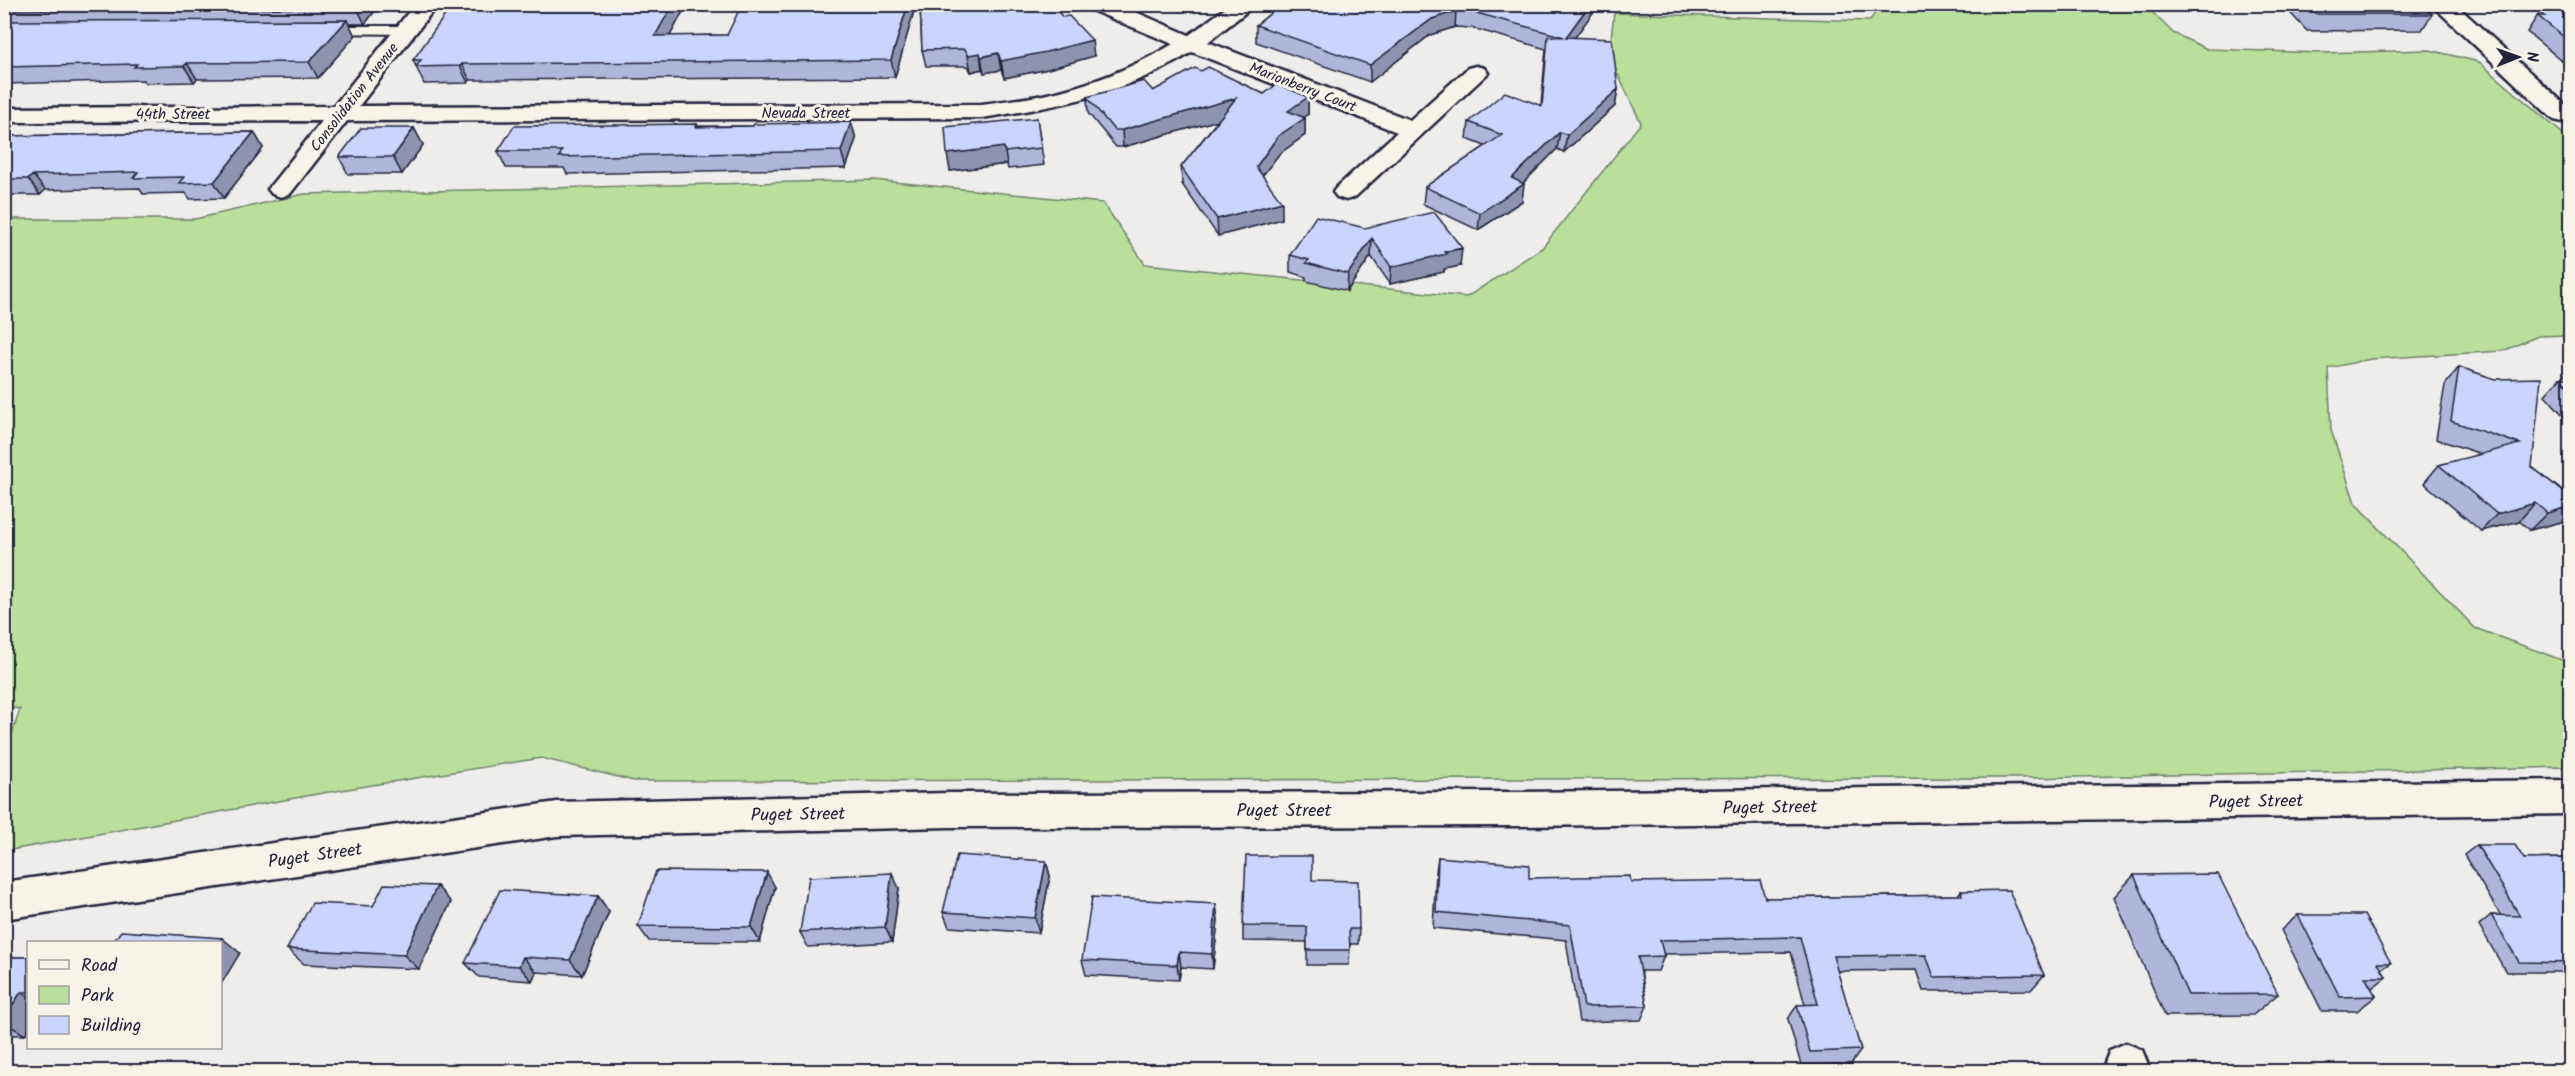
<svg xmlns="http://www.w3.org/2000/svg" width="2575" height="1076" viewBox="0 0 2575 1076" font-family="Kalam,sans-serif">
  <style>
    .green { fill: #b9df9a; stroke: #6e806a; stroke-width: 1.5 }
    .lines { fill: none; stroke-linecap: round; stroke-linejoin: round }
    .lane-casing { stroke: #22223b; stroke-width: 4 }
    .street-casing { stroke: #22223b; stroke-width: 5 }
    .lane { fill: #f7f3e8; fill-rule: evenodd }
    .street { fill: #f7f3e8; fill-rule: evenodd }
    .wall { fill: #afb6d9; stroke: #22223b; stroke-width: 1.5 }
    .shaded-wall { fill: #8e94b0; stroke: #22223b; stroke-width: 1.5 }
    .building { fill: #cbd4fc; stroke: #22223b; stroke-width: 1.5 }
    .labels { text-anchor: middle; stroke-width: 6; stroke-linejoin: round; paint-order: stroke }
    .far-street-label { font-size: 15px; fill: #22223b; stroke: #f7f3e8 }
    .street-label { font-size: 18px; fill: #22223b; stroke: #f7f3e8 }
  </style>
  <rect width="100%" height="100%" fill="#eeedec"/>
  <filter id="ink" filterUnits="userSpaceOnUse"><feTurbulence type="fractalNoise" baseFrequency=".0167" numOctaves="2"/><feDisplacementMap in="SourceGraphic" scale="12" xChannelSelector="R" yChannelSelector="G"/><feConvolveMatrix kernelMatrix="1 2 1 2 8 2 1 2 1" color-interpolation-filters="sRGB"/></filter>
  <g filter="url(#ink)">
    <!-- green -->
    <path class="green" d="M 1880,4 L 2145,5 L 2173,33 L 2207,49 L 2321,53 L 2430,50 L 2479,62 L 2570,140 L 2570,335 L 2538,336 L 2503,351 L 2371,359 L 2328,368 L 2331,430 L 2355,503 L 2475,628 L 2570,663 L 2570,767 L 2022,778 L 634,781 L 541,758 L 323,793 L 5,851 L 5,756 L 20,709 L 4,707 L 5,219 L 195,219 L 304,194 L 874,180 L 1103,203 L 1145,264 L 1467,297 L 1542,248 L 1641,123 L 1609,56 L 1614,13 L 1870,21 Z"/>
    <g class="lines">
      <!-- lane casing -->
      <g class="lane-casing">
        <path id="lane" d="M 328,26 L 408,26 L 414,30 L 408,34 L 324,33 L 324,27 Z"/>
      </g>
      <!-- street casing -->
      <g class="street-casing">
        <path id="street" d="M 415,4 L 438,4 L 359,106 L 982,104 C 1002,101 1023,99 1043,95 C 1088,86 1133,68 1173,44 L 1089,9 L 1086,4 L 1117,4 L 1189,35 L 1231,4 L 1256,4 L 1208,42 L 1410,120 L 1468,68 L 1476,66 L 1484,68 L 1488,73 L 1355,197 L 1346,200 L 1337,197 L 1333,192 L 1337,187 L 1397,132 L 1192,52 C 1122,95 1061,106 982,118 L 347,121 L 290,194 L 281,197 L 272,194 L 268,189 L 322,121 L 4,122 L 4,108 L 334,106 Z
          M 2431,4 L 2455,4 L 2570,109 L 2570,120 L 2563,122 L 2554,120 Z
          M 2570,780 L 2570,814 L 1520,826 L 949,827 L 557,836 L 4,919 L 4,882 L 557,802 L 949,793 L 1520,792 Z
          M 2126,1043 L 2142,1050 L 2151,1072 L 2107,1072 L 2104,1065 L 2110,1050 Z"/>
      </g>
      <!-- lane -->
      <use href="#lane" class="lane"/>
      <!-- street -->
      <use href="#street" class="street"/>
    </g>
    <!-- wall -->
    <path class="wall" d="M 4,4 L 380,4 L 365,24 L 349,24 L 355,36 L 318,78 L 197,79 L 194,82 L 145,83 L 144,80 L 4,84 Z
      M 687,4 L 670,36 L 727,35 L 916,4 L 895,77 L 470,80 L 468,83 L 424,84 L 413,60 Z
      M 920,4 L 1094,56 L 1048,69 L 1004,78 L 1001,70 L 984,73 L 982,69 L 971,72 L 968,66 L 926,66 L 922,50 Z
      M 1157,4 L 1183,4 L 1174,10 Z
      M 1282,4 L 1599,4 L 1575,37 L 1618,89 L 1615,106 L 1564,152 L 1557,149 L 1523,183 L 1522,201 L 1478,230 L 1423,204 L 1425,187 L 1485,146 L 1467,139 L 1469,122 L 1541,105 L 1546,49 L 1472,28 L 1455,27 L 1430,35 L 1370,82 L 1256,42 L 1256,25 Z
      M 2282,4 L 2422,4 L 2432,14 L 2422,30 L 2307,31 Z
      M 2540,12 L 2571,12 L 2571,68 L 2527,32 Z
      M 1201,71 L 1264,94 L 1308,97 L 1308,114 L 1303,118 L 1305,118 L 1305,135 L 1279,154 L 1262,176 L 1282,219 L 1218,236 L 1182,184 L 1181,167 L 1218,120 L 1123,147 L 1116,147 L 1088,113 L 1087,97 L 1153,91 Z
      M 1037,118 L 1044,165 L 1008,169 L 1007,164 L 950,171 Z
      M 851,122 L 856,139 L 846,168 L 567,174 L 564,168 L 506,168 L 498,151 L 697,124 L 698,126 L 753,126 Z
      M 414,128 L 423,145 L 402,174 L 348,174 L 339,157 Z
      M 254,132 L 263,148 L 224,198 L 190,199 L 186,193 L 143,194 L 139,188 L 45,190 L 40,195 L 4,195 L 4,136 Z
      M 1365,228 L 1460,266 L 1444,269 L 1444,272 L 1390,284 L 1371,256 L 1347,291 L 1306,281 L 1306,277 L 1290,272 L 1290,255 Z
      M 2459,367 L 2495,379 L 2532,467 L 2571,498 L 2571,512 L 2561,522 L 2530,530 L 2519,521 L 2481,531 L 2424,483 L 2439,465 L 2481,454 L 2436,439 L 2445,385 Z
      M 2567,371 L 2571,371 L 2571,424 L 2545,395 L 2560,378 L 2562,378 Z
      M 2477,845 L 2524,859 L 2571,858 L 2571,972 L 2506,972 L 2479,925 L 2491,915 L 2501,916 L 2464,855 Z
      M 1438,857 L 1529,878 L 1631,882 L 1765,898 L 1958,895 L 1961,891 L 2044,975 L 2031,990 L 1923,991 L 1916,970 L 1837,971 L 1861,1050 L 1851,1064 L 1801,1065 L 1788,1019 L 1797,1005 L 1805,1005 L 1791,952 L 1664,954 L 1664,956 L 1658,971 L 1641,971 L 1647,1006 L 1641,1020 L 1579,1022 L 1566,940 L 1433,928 L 1436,872 Z
      M 1046,861 L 1050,876 L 1039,933 L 949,927 L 943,912 Z
      M 2134,875 L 2278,994 L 2253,1015 L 2165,1016 L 2114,897 Z
      M 1312,880 L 1359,929 L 1358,944 L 1350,944 L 1349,965 L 1307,965 L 1307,942 L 1243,941 L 1243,926 Z
      M 775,887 L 760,942 L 649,941 L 638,926 Z
      M 899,888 L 892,942 L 808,947 L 800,932 Z
      M 598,896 L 609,912 L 582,975 L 536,972 L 532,981 L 479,977 L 465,963 Z
      M 451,902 L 419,969 L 304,964 L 287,949 L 373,906 Z
      M 2298,915 L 2391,963 L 2382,969 L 2386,977 L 2371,989 L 2376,996 L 2357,1011 L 2322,1011 L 2281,930 Z
      M 1218,919 L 1213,969 L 1181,967 L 1179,980 L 1086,975 L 1082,960 Z
      M 4,957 L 28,957 L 28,1030 L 25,1035 L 12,1035 L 4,1047 Z"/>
    <!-- shaded-wall -->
    <path class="shaded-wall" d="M 360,4 L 380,4 L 365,24 L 357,8 Z
      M 673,4 L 687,4 L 661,52 L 655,36 Z
      M 908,4 L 916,4 L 895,77 L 891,60 Z
      M 1173,4 L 1183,4 L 1174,10 Z
      M 1590,4 L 1599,4 L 1563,54 L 1566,37 Z
      M 1456,11 L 1455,27 L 1430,35 L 1370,82 L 1370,65 L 1432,19 Z
      M 347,20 L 355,36 L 318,78 L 309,62 Z
      M 1092,40 L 1094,56 L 1048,69 L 1004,78 L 1001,61 Z
      M 980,53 L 982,69 L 971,72 L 968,55 Z
      M 998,53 L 1001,70 L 984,73 L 981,57 Z
      M 187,63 L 197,79 L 194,82 L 184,66 Z
      M 462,64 L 470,80 L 468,83 L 460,66 Z
      M 1618,89 L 1615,106 L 1564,152 L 1567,135 Z
      M 1308,97 L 1308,114 L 1288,128 L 1288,111 Z
      M 1236,98 L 1236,115 L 1123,147 L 1122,130 Z
      M 1305,118 L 1305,135 L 1279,154 L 1256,184 L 1256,167 L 1278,136 Z
      M 851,122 L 856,139 L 846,168 L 841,151 Z
      M 414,128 L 423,145 L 402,174 L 393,157 Z
      M 254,132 L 263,148 L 224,198 L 214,182 Z
      M 1560,132 L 1557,149 L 1518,188 L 1524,184 L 1522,201 L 1478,230 L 1480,213 L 1512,178 Z
      M 1004,147 L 1007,164 L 950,171 L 947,154 Z
      M 33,175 L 45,190 L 40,195 L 28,179 Z
      M 1282,202 L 1282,219 L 1218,236 L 1217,219 Z
      M 1372,238 L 1371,256 L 1347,291 L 1348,274 Z
      M 1462,248 L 1460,266 L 1444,269 L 1444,272 L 1390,284 L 1391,267 Z
      M 2535,503 L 2519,521 L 2481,531 L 2497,514 Z
      M 2571,506 L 2571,512 L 2561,522 L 2530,530 L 2547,513 Z
      M 1046,861 L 1050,876 L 1039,933 L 1035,918 Z
      M 767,872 L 775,887 L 760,942 L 751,927 Z
      M 892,873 L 899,888 L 892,942 L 885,927 Z
      M 437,886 L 451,902 L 419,969 L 404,955 Z
      M 598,896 L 609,912 L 582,975 L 570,960 Z
      M 1216,904 L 1218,919 L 1213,969 L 1212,954 Z
      M 222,938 L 240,953 L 220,986 L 220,942 L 219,942 Z
      M 1179,952 L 1181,967 L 1179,980 L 1177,965 Z
      M 523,957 L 536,972 L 532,981 L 519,966 Z
      M 21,992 L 28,996 L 28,1030 L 25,1035 L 4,1022 L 4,1018 Z
      M 4,1030 L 12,1035 L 4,1047 Z"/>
    <!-- building -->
    <path class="building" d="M 4,4 L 360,4 L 357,8 L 4,10 Z
      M 453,4 L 673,4 L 655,36 L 727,35 L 742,4 L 908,4 L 891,60 L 462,64 L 460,66 L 416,67 L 421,60 L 413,60 Z
      M 920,4 L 1050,4 L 1063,17 L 1069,16 L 1092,40 L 1046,52 L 1001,61 L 998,53 L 981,57 L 980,53 L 968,55 L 965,49 L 922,50 Z
      M 1282,4 L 1590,4 L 1566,37 L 1612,39 L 1618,89 L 1567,135 L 1560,132 L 1512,178 L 1524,184 L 1480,213 L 1425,187 L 1502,135 L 1469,122 L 1505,92 L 1542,106 L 1548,36 L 1564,37 L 1473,12 L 1456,11 L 1432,19 L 1370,65 L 1256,25 Z
      M 2307,4 L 2422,4 L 2432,14 L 2317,14 Z
      M 2540,12 L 2571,12 L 2571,43 L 2538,16 L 2545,16 Z
      M 347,20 L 309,62 L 187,63 L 184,66 L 134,67 L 137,64 L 4,67 L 4,21 Z
      M 1208,67 L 1264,94 L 1277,84 L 1308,97 L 1288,111 L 1305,118 L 1278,136 L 1256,167 L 1282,202 L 1217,219 L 1181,167 L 1236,98 L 1122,130 L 1114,130 L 1087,97 L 1144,81 L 1153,91 L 1195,68 L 1201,71 Z
      M 1037,118 L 1041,148 L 1005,152 L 1004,147 L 947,154 L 945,127 Z
      M 851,122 L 841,151 L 559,157 L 562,151 L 498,151 L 514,126 L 697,124 L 696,127 L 753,126 L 754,124 Z
      M 361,128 L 414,128 L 393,157 L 339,157 Z
      M 254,132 L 214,182 L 179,183 L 184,177 L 133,178 L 138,172 L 33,175 L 28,179 L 4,179 L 4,136 Z
      M 1434,212 L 1462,248 L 1444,252 L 1446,254 L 1391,267 L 1372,238 L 1348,274 L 1306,263 L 1309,260 L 1290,255 L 1316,216 L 1365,228 Z
      M 2459,367 L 2495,379 L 2541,378 L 2532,467 L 2571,498 L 2571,506 L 2547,513 L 2535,503 L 2497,514 L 2439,465 L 2520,444 L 2451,421 Z
      M 2560,378 L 2571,378 L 2571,389 Z
      M 2477,845 L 2515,845 L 2524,859 L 2571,858 L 2571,963 L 2519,962 L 2491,915 L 2520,916 Z
      M 957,855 L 1046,861 L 1035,918 L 943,912 Z
      M 1246,856 L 1312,856 L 1312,880 L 1358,881 L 1359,929 L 1349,929 L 1350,950 L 1307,950 L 1307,927 L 1243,926 Z
      M 1438,857 L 1529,865 L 1529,878 L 1630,876 L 1631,882 L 1760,880 L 1765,898 L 1962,895 L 1961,891 L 2009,890 L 2044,975 L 1934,977 L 1926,955 L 1833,956 L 1861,1050 L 1810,1052 L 1797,1005 L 1818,1004 L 1800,937 L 1660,940 L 1664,956 L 1638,957 L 1647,1006 L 1584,1007 L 1570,925 L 1436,912 Z
      M 656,871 L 767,872 L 751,927 L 638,926 Z
      M 892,873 L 885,927 L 800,932 L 809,877 Z
      M 2218,874 L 2278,994 L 2188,995 L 2134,875 Z
      M 384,884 L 437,886 L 404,955 L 287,949 L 312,903 L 373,906 Z
      M 500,890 L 598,896 L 570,960 L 523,957 L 519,966 L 465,963 Z
      M 1092,897 L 1216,904 L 1212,954 L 1179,952 L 1177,965 L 1082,960 Z
      M 2298,915 L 2364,915 L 2391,963 L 2378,963 L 2386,977 L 2365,977 L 2376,996 L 2340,997 Z
      M 121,931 L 222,938 L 219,942 L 113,942 Z
      M 4,957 L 28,957 L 28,992 L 21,992 L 4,1018 Z"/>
  </g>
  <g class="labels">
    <!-- far-street labels -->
    <g class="far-street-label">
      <text transform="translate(1303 87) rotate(21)" y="5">Marionberry Court</text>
      <text transform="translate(354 97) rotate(-52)" y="5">Consolidation Avenue</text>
      <text x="806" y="118">Nevada Street</text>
      <text x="173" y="119">44th Street</text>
    </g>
    <!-- street labels -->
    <g class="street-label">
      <text transform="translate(2256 801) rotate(-1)" y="6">Puget Street</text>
      <text transform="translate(1770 807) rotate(-1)" y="6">Puget Street</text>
      <text x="1284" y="816">Puget Street</text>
      <text transform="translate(798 814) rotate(-1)" y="6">Puget Street</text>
      <text transform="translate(315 855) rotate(-8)" y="6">Puget Street</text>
    </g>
  </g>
  <!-- margin -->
  <rect width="2575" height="1076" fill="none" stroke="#f7f3e8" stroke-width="24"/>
  <rect x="12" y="12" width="2551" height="1052" fill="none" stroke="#22223b" stroke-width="2" filter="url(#ink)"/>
  <!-- legend -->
  <rect x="27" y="941" width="195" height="108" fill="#f7f3e8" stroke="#a29fa3" stroke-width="1.5"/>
  <rect x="39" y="960" width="30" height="9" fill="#f7f3e8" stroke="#a29fa3" stroke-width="1.5"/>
  <text x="81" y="971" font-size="18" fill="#22223b">Road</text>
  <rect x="39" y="986" width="30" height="18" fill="#b9df9a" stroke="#a29fa3" stroke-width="1.5"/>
  <text x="81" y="1001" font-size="18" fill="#22223b">Park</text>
  <rect x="39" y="1016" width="30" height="18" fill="#cbd4fc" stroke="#a29fa3" stroke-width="1.5"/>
  <text x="81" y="1031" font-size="18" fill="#22223b">Building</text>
  <!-- north arrow -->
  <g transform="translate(2518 57) rotate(89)" stroke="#f7f3e8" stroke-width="4.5" paint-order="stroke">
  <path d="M0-4.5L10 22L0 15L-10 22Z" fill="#22223b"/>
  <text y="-9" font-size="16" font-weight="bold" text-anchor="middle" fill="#22223b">N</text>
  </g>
</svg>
